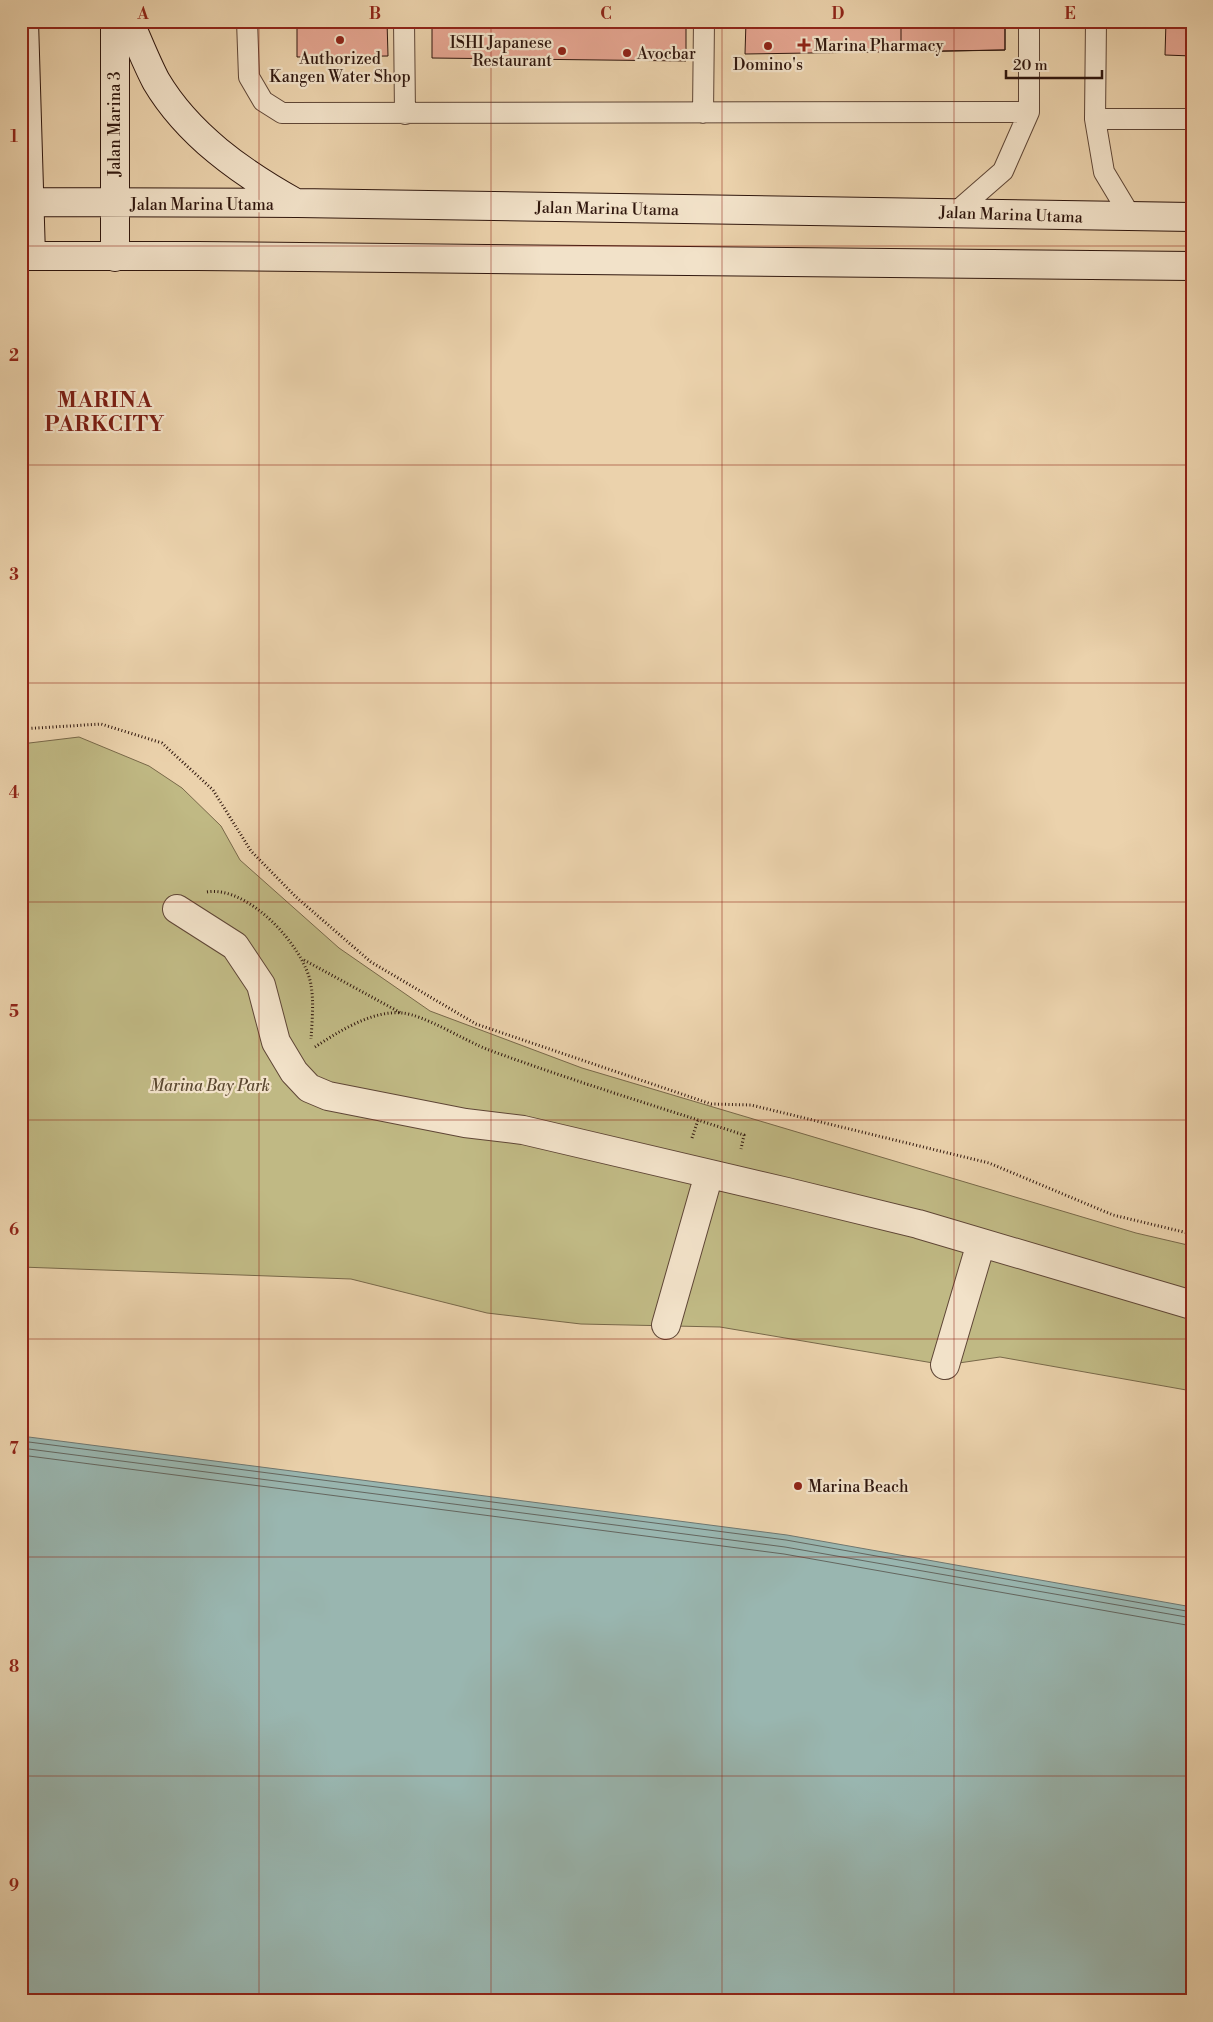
<svg xmlns="http://www.w3.org/2000/svg" width="1213" height="2022" viewBox="0 0 1213 2022" font-family="'Libre Bodoni',serif">
  <style>
    .green { fill: #c0b984; stroke: #786849 }
    .water { fill: #99b6b0; stroke: #6f766f }
    .lines { fill: none; stroke-linecap: round; stroke-linejoin: round }
    .shore { stroke: #64665f; stroke-width: 1 }
    .building { fill: #e6a692; stroke: #30170e }
    .lane-casing { stroke: #5f4636; stroke-width: 22 }
    .street-casing { stroke: #5f4636; stroke-width: 30 }
    .secondary-casing { stroke: #30170e; stroke-width: 30 }
    .path { stroke: #30170e; stroke-width: 3; stroke-dasharray: 1 2.5; stroke-linecap: butt }
    .lane { stroke: #f2e2c9; stroke-width: 20 }
    .street { stroke: #f2e2c9; stroke-width: 28 }
    .secondary { stroke: #f2e2c9; stroke-width: 28 }
    .grid { fill: none; stroke: #8f2418; stroke-width: 1; stroke-opacity: 0.55 }
    .poi-dot { fill: #8f2418; stroke: #f2e2c9; stroke-width: 2 }
    .labels { text-anchor: middle; stroke-width: 4.5; stroke-linejoin: round; paint-order: stroke }
    .poi-label { font-size: 16px; fill: #30170e; stroke: #f2e2c9; text-anchor: start }
    .street-label { font-size: 16px; fill: #30170e; stroke: #f2e2c9 }
    .park-label { font-size: 16px; font-style: italic; fill: #5b4831; stroke: #f2e2c9 }
    .district-label { font-size: 21px; font-weight: bold; letter-spacing: 1px; fill: #7a1f14; stroke: #f2e2c9 }
    .neatline { fill: none; stroke: #8f2418; stroke-width: 2 }
    .grid-label { font-size: 16px; text-anchor: middle; font-weight: bold; fill: #8f2418 }
  </style>
  <rect width="100%" height="100%" fill="#ebd2ac"/>
  <filter id="stains"><feTurbulence type="fractalNoise" baseFrequency=".004" numOctaves="4"/><feColorMatrix values="0 0 0 0 .2 0 0 0 0 .09 0 0 0 0 .02 0 0 0 .5 -.17"/></filter>
  <radialGradient id="worn" r=".72"><stop offset=".6" stop-color="#630" stop-opacity="0"/><stop offset="1" stop-color="#630" stop-opacity=".3"/></radialGradient>
  <!-- green -->
  <path class="green" d="M 79,737 L 149,766 L 182,788 L 221,826 L 240,860 L 339,948 L 430,1011 L 582,1068 L 1136,1233 L 1192,1246 L 1192,1391 L 1000,1357 L 945,1365 L 720,1327 L 581,1324 L 487,1313 L 351,1279 L 21,1267 L 21,744 Z"/>
  <!-- water -->
  <path class="water" d="M 21,1436 L 787,1535 L 1192,1607 L 1192,2001 L 21,2001 Z"/>
  <g class="lines">
    <!-- shore -->
    <path class="shore" d="M 21,1441 L 786,1540 L 1192,1612
      M 21,1448 L 785,1547 L 1192,1618
      M 21,1455 L 784,1554 L 1192,1626"/>
  </g>
  <!-- building -->
  <path class="building" d="M 297,21 L 387,21 L 388,56 L 297,57 Z
    M 432,21 L 686,21 L 686,61 L 432,58 Z
    M 746,21 L 1005,21 L 1005,50 L 745,54 Z
    M 901,21 L 1005,21 L 1005,50 L 901,52 Z
    M 1166,21 L 1192,21 L 1192,56 L 1165,55 Z"/>
  <g class="lines">
    <!-- lane casing -->
    <g class="lane-casing">
      <path id="lane" d="M 247,21 L 249,77 L 263,101 L 282,113 L 1029,112
        M 404,21 L 405,114
        M 1096,21 L 1095,119 L 1104,172 L 1131,217
        M 703,113 L 704,21
        M 1095,119 L 1192,119
        M 956,212 L 1003,171 L 1029,112 L 1029,21"/>
    </g>
    <!-- street casing -->
    <g class="street-casing">
      <path id="street" d="M 177,909 L 235,946 L 261,985 L 276,1042 L 294,1072 L 309,1088 L 328,1096 L 465,1123 L 523,1130 L 787,1192 L 918,1224 L 1192,1305
        M 666,1325 L 709,1174
        M 945,1365 L 981,1243"/>
    </g>
    <!-- secondary casing -->
    <g class="secondary-casing">
      <path id="secondary" d="M 24,21 L 31,256
        M 129,21 C 138,41 146,62 156,81 C 188,135 242,173 296,203
        M 21,202 L 298,203 L 1192,217
        M 21,256 L 197,256 L 1192,266
        M 115,257 L 115,21"/>
    </g>
    <!-- path -->
    <path class="path" d="M 21,568 L 23,577 L 21,635
      M 21,715 L 24,728 L 21,756
      M 21,729 L 101,724 L 162,743 L 213,790 L 251,851 L 296,897 L 371,962 L 476,1024 L 711,1104 L 751,1105 L 989,1163 L 1113,1215 L 1192,1234
      M 207,892 C 248,885 305,947 311,985 C 314,1002 312,1022 311,1039
      M 304,960 L 401,1013
      M 315,1047 C 338,1032 372,1010 402,1013 C 425,1015 465,1041 489,1050 C 573,1081 659,1107 744,1135 L 741,1149
      M 692,1138 L 698,1120"/>
    <!-- lane -->
    <use href="#lane" class="lane"/>
    <!-- street -->
    <use href="#street" class="street"/>
    <!-- secondary -->
    <use href="#secondary" class="secondary"/>
  </g>
  <!-- grid -->
  <path class="grid" d="M 259,21 L 259,2001M 491,21 L 491,2001M 722,21 L 722,2001M 954,21 L 954,2001M 21,246 L 1192,246M 21,465 L 1192,465M 21,683 L 1192,683M 21,902 L 1192,902M 21,1120 L 1192,1120M 21,1339 L 1192,1339M 21,1557 L 1192,1557M 21,1776 L 1192,1776"/>
  <!-- markers -->
  <g class="poi-dot">
    <circle cx="340" cy="40" r="5"/>
    <path d="M801.5 37.5h5v5h5v5h-5v5h-5v-5h-5v-5h5z"/>
    <circle cx="768" cy="46" r="5"/>
    <circle cx="562" cy="51" r="5"/>
    <circle cx="627" cy="53" r="5"/>
    <circle cx="798" cy="1486" r="5"/>
  </g>
  <g class="labels">
    <!-- poi labels -->
    <g class="poi-label">
      <text x="552" y="48" text-anchor="end">ISHI Japanese<tspan x="552" dy="18">Restaurant</tspan></text>
      <text x="814" y="51">Marina Pharmacy</text>
      <text x="637" y="59">Avocbar</text>
      <text x="340" y="64" text-anchor="middle">Authorized<tspan x="340" dy="18">Kangen Water Shop</tspan></text>
      <text x="768" y="70" text-anchor="middle">Domino's</text>
      <text x="808" y="1492">Marina Beach</text>
    </g>
    <!-- street labels -->
    <g class="street-label">
      <text transform="translate(114 124) rotate(-90)" y="6">Jalan Marina 3</text>
      <text x="202" y="210">Jalan Marina Utama</text>
      <text transform="translate(607 208) rotate(1)" y="6">Jalan Marina Utama</text>
      <text transform="translate(1011 214) rotate(2)" y="6">Jalan Marina Utama</text>
    </g>
    <!-- park labels -->
    <g class="park-label">
      <text x="210" y="1091">Marina Bay Park</text>
    </g>
    <!-- district labels -->
    <g class="district-label">
      <text x="105" y="407">MARINA<tspan x="105" dy="24">PARKCITY</tspan></text>
    </g>
  </g>
  <!-- margin -->
  <rect width="1213" height="2022" fill="none" stroke="#ebd2ac" stroke-width="55"/>
  <!-- scale -->
  <path d="M1006 70v8h96v-8" fill="none" stroke="#30170e" stroke-width="2.5"/>
  <text x="1013" y="70" font-size="15" fill="#30170e" stroke="#f2e2c9" stroke-width="4" paint-order="stroke">20 m</text>
  <rect x="28" y="28" width="1158" height="1966" class="neatline"/>
  <g class="grid-label">
    <text x="143" y="19">A</text>
    <text x="375" y="19">B</text>
    <text x="606" y="19">C</text>
    <text x="838" y="19">D</text>
    <text x="1070" y="19">E</text>
    <text x="14" y="142">1</text>
    <text x="14" y="361">2</text>
    <text x="14" y="580">3</text>
    <text x="14" y="798">4</text>
    <text x="14" y="1017">5</text>
    <text x="14" y="1235">6</text>
    <text x="14" y="1454">7</text>
    <text x="14" y="1672">8</text>
    <text x="14" y="1891">9</text>
  </g>
  <rect width="100%" height="100%" filter="url(#stains)"/>
  <rect width="100%" height="100%" fill="url(#worn)"/>
</svg>
